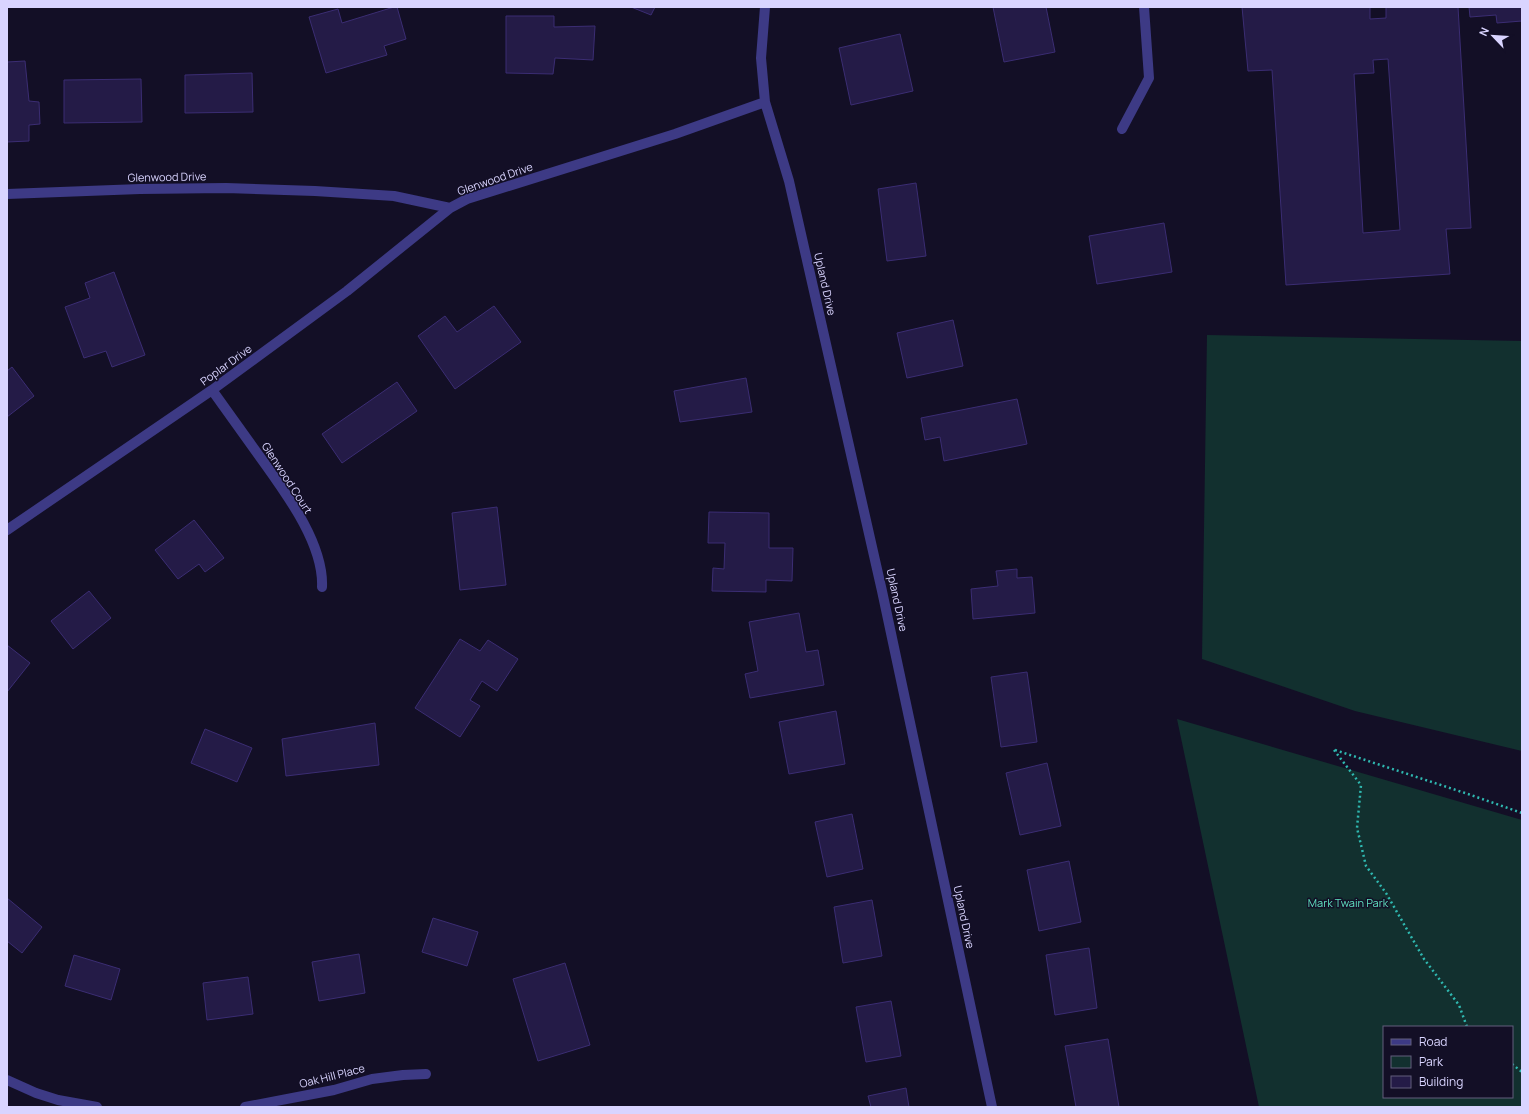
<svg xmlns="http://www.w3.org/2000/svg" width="1529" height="1114" viewBox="0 0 1529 1114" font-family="Manrope,sans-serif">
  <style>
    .green { fill: #12302f; fill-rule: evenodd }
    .building { fill: #241b47; stroke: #3b2d73; fill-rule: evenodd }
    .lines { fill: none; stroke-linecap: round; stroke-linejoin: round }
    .path { stroke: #2fb8b0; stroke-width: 2.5; stroke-dasharray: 2 3; stroke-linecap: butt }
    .minor { stroke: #3d3a85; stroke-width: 10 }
    .labels { text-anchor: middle; stroke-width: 3; stroke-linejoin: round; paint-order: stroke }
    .street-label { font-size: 11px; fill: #d9d4ff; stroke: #130f26 }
    .park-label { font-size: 11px; fill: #5fe0c0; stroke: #130f26 }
  </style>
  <rect width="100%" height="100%" fill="#130f26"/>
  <!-- green -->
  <path class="green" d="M 1207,335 L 1522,341 L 1522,751 L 1355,711 L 1202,659 Z
    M 1177,719 L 1522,820 L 1522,1107 L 1259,1107 ZM 1384,1027 L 1512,1027 L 1512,1097 L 1384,1097 Z"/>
  <!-- building -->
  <path class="building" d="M 394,7 L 397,7 L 406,39 L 384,46 L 387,55 L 326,73 L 309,17 L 338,9 L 342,23 Z
    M 631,7 L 655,7 L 651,15 Z
    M 993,7 L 1046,7 L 1055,52 L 1004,62 Z
    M 1242,7 L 1370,7 L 1370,19 L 1386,18 L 1386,7 L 1458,7 L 1471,228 L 1446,229 L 1450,274 L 1286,285 L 1272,70 L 1248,71 ZM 1388,59 L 1400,230 L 1363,233 L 1354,74 L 1374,73 L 1373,60 Z
    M 1469,7 L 1522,7 L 1522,21 L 1497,23 L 1496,15 L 1470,17 Z
    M 506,16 L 554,16 L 554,27 L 595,26 L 593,60 L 555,58 L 553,74 L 506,73 Z
    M 900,34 L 913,91 L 851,105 L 839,48 Z
    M 25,61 L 29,101 L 39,102 L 40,124 L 29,125 L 29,141 L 7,142 L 7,62 Z
    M 252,73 L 253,112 L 185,113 L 185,75 Z
    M 141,79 L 142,122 L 64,123 L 64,80 Z
    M 916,183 L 926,256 L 887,261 L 878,189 Z
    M 1164,223 L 1172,272 L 1097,284 L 1089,236 Z
    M 114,272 L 145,355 L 112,367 L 106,351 L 84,358 L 65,307 L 90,298 L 85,283 Z
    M 494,306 L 521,342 L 455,389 L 418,336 L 445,316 L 457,332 Z
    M 953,320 L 963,366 L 907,378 L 897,333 Z
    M 12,367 L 34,396 L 7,417 L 7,371 Z
    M 746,378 L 752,412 L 680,422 L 674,391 Z
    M 397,382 L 417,411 L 342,463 L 322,434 Z
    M 1017,399 L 1027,444 L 944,461 L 940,437 L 925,440 L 921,418 Z
    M 497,507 L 506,585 L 460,590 L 452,513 Z
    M 709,512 L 769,513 L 769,548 L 793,548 L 792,581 L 766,580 L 766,592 L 712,591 L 713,568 L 724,569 L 725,543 L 708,543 Z
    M 194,520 L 224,558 L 205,572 L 199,564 L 178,579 L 155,550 Z
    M 1017,569 L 1017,578 L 1032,577 L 1035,613 L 973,619 L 971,589 L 998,586 L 996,571 Z
    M 89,591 L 111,618 L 73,649 L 51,621 Z
    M 799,613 L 806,652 L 818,650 L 824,685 L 750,698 L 745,674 L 758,671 L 749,622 Z
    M 460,639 L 480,651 L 488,640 L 518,659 L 497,691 L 482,681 L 470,700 L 480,706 L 460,737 L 415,708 Z
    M 7,645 L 30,663 L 7,692 Z
    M 1027,672 L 1037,742 L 1001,747 L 991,677 Z
    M 836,711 L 845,764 L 789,774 L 779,722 Z
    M 375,723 L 379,765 L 286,776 L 282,739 Z
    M 205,729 L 252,748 L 237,782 L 191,763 Z
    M 1047,763 L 1061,826 L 1020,835 L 1006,773 Z
    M 852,814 L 863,869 L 827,877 L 815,822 Z
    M 1069,861 L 1081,922 L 1039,931 L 1027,870 Z
    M 7,898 L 42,927 L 22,953 L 7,941 Z
    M 872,900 L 882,956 L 843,963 L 834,907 Z
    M 433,918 L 478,932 L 467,966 L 422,952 Z
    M 1089,948 L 1097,1008 L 1055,1015 L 1046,955 Z
    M 359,954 L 365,993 L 319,1001 L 312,962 Z
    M 74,955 L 120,969 L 111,1000 L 65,986 Z
    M 565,963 L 590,1045 L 538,1061 L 513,979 Z
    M 248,977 L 253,1014 L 207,1020 L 203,983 Z
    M 891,1001 L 901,1056 L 866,1062 L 856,1007 Z
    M 1108,1039 L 1119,1107 L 1076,1107 L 1065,1046 Z
    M 906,1088 L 909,1107 L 871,1107 L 868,1096 Z"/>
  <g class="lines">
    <!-- path -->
    <path class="path" d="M 1334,750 L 1361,785 L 1357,828 L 1366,866 L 1386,893 L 1424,959 L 1459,1005 L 1467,1027
      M 1335,750 L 1468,794 L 1522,813
      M 1512,1064 L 1522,1072"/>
    <!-- minor -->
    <path class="minor" d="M 765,7 L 761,58 L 765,102 L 789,181 L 882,591 L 992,1107
      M 1122,129 L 1149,78 L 1144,7
      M 7,194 L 140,189 L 226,188 L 315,191 L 394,196 L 450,208 L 467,199 L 675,134 L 765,102
      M 212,390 C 228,412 244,435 260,457 C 285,492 324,543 322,587
      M 7,530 L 212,390 L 347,291 L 450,208
      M 7,1080 L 36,1093 L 58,1100 L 97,1107
      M 245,1107 L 334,1090 L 372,1079 L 403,1075 L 426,1074"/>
  </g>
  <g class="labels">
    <!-- street labels -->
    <g class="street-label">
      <text transform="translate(167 177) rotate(-1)" y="4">Glenwood Drive</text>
      <text transform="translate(495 179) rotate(-19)" y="4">Glenwood Drive</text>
      <text transform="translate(825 284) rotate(77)" y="4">Upland Drive</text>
      <text transform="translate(226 365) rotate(-36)" y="4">Poplar Drive</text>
      <text transform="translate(287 478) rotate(57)" y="4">Glenwood Court</text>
      <text transform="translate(897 600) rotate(78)" y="4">Upland Drive</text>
      <text transform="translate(964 917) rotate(78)" y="4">Upland Drive</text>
      <text transform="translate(332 1076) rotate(-14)" y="4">Oak Hill Place</text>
    </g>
    <!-- park labels -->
    <g class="park-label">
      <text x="1348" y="907">Mark Twain Park</text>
    </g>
  </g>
  <!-- border -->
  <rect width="1529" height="1114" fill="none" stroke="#d9d4ff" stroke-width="16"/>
  <!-- legend -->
  <rect x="1383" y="1026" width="130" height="72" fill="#130f26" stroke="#625e7d"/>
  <rect x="1391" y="1039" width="20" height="6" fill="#3d3a85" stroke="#625e7d"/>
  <text x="1419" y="1046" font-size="12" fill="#d9d4ff">Road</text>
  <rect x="1391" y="1056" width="20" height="12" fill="#12302f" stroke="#625e7d"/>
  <text x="1419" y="1066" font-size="12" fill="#d9d4ff">Park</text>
  <rect x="1391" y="1076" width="20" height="12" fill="#241b47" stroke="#625e7d"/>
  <text x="1419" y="1086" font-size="12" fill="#d9d4ff">Building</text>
  <!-- north arrow -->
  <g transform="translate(1493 36) rotate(295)" stroke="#130f26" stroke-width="3" paint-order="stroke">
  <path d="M0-3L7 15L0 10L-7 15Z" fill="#d9d4ff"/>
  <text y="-6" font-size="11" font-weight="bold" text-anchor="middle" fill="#d9d4ff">N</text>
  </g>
</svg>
